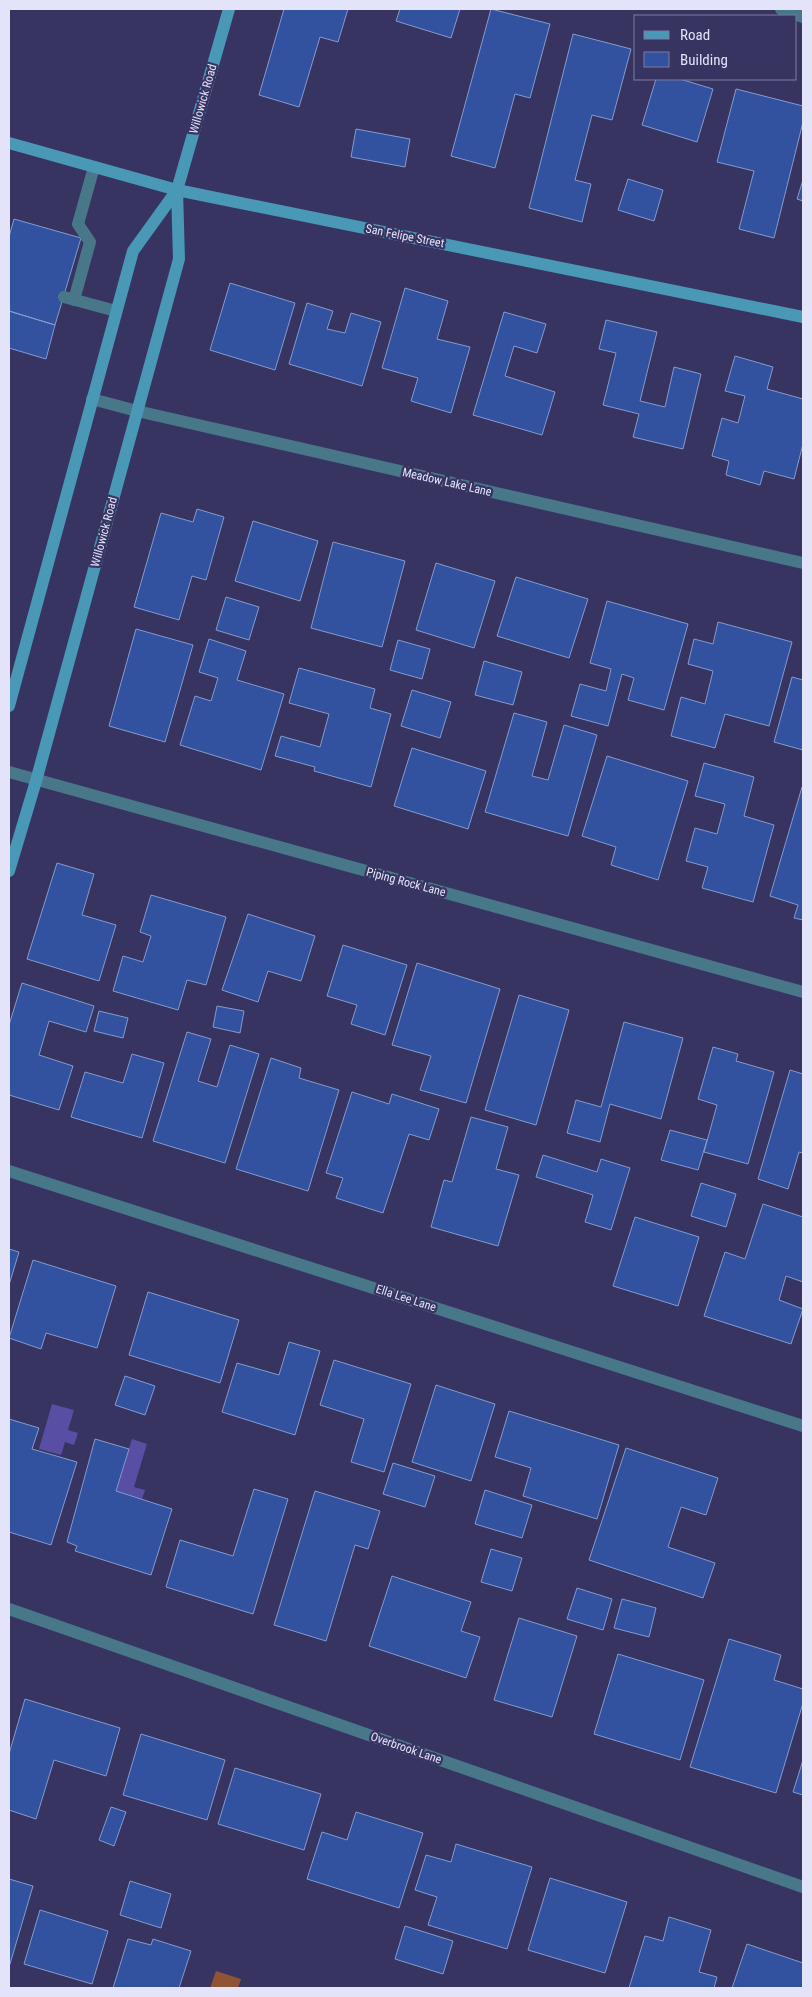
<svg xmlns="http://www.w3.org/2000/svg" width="812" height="1997" viewBox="0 0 812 1997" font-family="'Roboto Condensed',sans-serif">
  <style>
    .green { fill: #8f5336 }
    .water { fill: #584ea3 }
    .building { fill: #32519f; stroke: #849bcd }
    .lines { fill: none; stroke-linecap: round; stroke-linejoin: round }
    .lane { stroke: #48778a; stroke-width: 12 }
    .street { stroke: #48778a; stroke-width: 12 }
    .secondary { stroke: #4898b6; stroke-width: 12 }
    .labels { text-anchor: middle; stroke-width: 4.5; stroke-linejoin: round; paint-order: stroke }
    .street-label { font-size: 12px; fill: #e3e3fa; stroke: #383462 }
  </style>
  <rect width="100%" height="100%" fill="#383462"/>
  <!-- green -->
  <path class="green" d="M 216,1971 L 241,1979 L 238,1988 L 210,1988 Z"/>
  <!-- water -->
  <path class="water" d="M 52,1404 L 74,1410 L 68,1430 L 78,1433 L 74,1445 L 65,1442 L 61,1455 L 39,1449 Z
    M 132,1439 L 147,1444 L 134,1487 L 145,1490 L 142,1499 L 116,1491 Z"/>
  <!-- building -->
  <path class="building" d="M 284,9 L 348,9 L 338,42 L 320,37 L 299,107 L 259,95 Z
    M 400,9 L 460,9 L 451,38 L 396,21 Z
    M 491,9 L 550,24 L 530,98 L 515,94 L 495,168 L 451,156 Z
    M 573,34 L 631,49 L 612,120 L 592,115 L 575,180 L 591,184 L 582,222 L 529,208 Z
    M 656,79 L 680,79 L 713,89 L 697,142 L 642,125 Z
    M 736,89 L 803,106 L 803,122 L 774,238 L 739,229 L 754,171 L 717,162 Z
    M 356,129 L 410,139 L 405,167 L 351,157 Z
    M 628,179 L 663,190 L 654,221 L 618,210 Z
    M 803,180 L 803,201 L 797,199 Z
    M 14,219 L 81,238 L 55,325 L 9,311 L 9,237 Z
    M 230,283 L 295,303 L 275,370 L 210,350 Z
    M 405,288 L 448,301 L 437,339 L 470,347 L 451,413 L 411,401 L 418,378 L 382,368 Z
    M 307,303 L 333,311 L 327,329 L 345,333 L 351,313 L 381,322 L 362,386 L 289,364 Z
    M 9,311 L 55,325 L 46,359 L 9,348 Z
    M 504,312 L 546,324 L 537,353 L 514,346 L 505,376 L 555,392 L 542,435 L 473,415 Z
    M 606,320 L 657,332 L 640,401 L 665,407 L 674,367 L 701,374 L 683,449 L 633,437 L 639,414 L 603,405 L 616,353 L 599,349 Z
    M 735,356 L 773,367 L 767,389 L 803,399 L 803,444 L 794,479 L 764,471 L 760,485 L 726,475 L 729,461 L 712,456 L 722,418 L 738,423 L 745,396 L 725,391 Z
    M 197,509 L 224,517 L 206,580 L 192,576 L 179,620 L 134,607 L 161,513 L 193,522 Z
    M 253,521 L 318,541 L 300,601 L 235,581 Z
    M 333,542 L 405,561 L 382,647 L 311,628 Z
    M 436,563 L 495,581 L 474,648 L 416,630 Z
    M 516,577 L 588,599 L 569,658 L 497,636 Z
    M 226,597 L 259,607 L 249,640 L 216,630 Z
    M 607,601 L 688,624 L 664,710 L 628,700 L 634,678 L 622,674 L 608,726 L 571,716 L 580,684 L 606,691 L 611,669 L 590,663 Z
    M 718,622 L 792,642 L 769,726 L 725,714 L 715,748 L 671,736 L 681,697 L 705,704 L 713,671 L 688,664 L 694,639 L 713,644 Z
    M 136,629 L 193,645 L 165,742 L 109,726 Z
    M 209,639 L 246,651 L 237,680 L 284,694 L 261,770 L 180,745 L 195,696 L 211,701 L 218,678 L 199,672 Z
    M 398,640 L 430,649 L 422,679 L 390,670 Z
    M 484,661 L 522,672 L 513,705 L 475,695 Z
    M 299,668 L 375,689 L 370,708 L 391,714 L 371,787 L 314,771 L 315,767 L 275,756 L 281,736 L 320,747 L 329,714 L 289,703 Z
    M 792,677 L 803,680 L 803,750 L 774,742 Z
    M 412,690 L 451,702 L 440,738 L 401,726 Z
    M 514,713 L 547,722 L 532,776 L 548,780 L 564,725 L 597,735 L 568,836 L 485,812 Z
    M 412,748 L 486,771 L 468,829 L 394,806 Z
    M 607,756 L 688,781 L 658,880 L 611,865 L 616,847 L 582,836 Z
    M 704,763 L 754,777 L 744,816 L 774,825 L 753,902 L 702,888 L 708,867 L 686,861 L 695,828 L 717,834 L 725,804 L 695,796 Z
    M 802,787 L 803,787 L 803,920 L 794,918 L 798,905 L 770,896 Z
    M 57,863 L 94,874 L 82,915 L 116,925 L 99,981 L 27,959 Z
    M 151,895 L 226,917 L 206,985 L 187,980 L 178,1010 L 113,991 L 123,956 L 143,962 L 151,936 L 140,932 Z
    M 248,914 L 315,936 L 301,981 L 268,971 L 258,1002 L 222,990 Z
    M 343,945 L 407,965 L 385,1035 L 351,1024 L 357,1005 L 327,996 Z
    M 417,963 L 500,989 L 466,1103 L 420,1090 L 431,1056 L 392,1045 Z
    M 22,983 L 94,1006 L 86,1032 L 49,1021 L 39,1055 L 73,1066 L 59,1110 L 9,1095 L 9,1025 Z
    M 519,995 L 569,1010 L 536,1125 L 485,1110 Z
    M 217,1006 L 244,1011 L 240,1033 L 213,1027 Z
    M 99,1011 L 128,1018 L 123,1038 L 94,1031 Z
    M 624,1022 L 683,1038 L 661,1119 L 610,1104 L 600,1142 L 567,1133 L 576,1100 L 601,1107 Z
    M 187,1032 L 211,1039 L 198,1081 L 217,1087 L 230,1045 L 259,1054 L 225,1163 L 153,1141 Z
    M 713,1047 L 738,1054 L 736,1061 L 774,1072 L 748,1164 L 704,1152 L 717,1105 L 698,1099 Z
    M 132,1054 L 164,1063 L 142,1138 L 71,1117 L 85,1072 L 123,1083 Z
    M 271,1058 L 301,1068 L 299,1078 L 339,1090 L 308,1191 L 236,1169 Z
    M 790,1070 L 803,1074 L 803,1153 L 799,1152 L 788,1189 L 758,1179 Z
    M 352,1092 L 389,1104 L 392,1094 L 439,1109 L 429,1140 L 409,1134 L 383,1213 L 336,1198 L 343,1178 L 326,1173 Z
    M 471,1117 L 508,1127 L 496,1169 L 519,1175 L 498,1246 L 431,1227 L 444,1180 L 452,1182 Z
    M 670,1130 L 707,1140 L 698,1170 L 661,1160 Z
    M 543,1155 L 597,1172 L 601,1159 L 630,1168 L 611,1230 L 585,1222 L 593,1195 L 536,1177 Z
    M 701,1183 L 736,1194 L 726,1227 L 691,1216 Z
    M 763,1204 L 803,1217 L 803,1282 L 786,1276 L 779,1300 L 803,1309 L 791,1344 L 704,1316 L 725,1252 L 745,1259 Z
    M 635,1217 L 699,1237 L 678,1306 L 613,1286 Z
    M 9,1249 L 19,1252 L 9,1285 Z
    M 33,1260 L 116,1286 L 97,1348 L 46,1333 L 41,1349 L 9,1338 Z
    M 148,1292 L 239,1320 L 220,1383 L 129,1355 Z
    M 289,1342 L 320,1351 L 295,1435 L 222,1412 L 237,1363 L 279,1375 Z
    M 334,1360 L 411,1384 L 384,1472 L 351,1462 L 364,1419 L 320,1405 Z
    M 125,1376 L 155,1386 L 145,1415 L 115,1405 Z
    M 436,1385 L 495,1404 L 471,1481 L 412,1462 Z
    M 509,1411 L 619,1445 L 597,1519 L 523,1496 L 531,1468 L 495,1457 Z
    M 9,1419 L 39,1428 L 32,1449 L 77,1462 L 51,1545 L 9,1532 Z
    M 95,1439 L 129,1449 L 116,1491 L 172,1509 L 151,1575 L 75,1551 L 77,1546 L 67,1542 Z
    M 626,1448 L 718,1478 L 706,1515 L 681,1507 L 668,1547 L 715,1563 L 703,1598 L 589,1560 Z
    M 393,1463 L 435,1476 L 425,1507 L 383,1494 Z
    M 254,1489 L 288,1499 L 253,1614 L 166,1587 L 180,1540 L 233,1556 Z
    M 485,1490 L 532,1505 L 522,1538 L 475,1524 Z
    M 315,1491 L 380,1511 L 368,1549 L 355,1545 L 326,1641 L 274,1625 Z
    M 491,1549 L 522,1558 L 512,1591 L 481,1582 Z
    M 392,1576 L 471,1602 L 461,1631 L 480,1637 L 466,1678 L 369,1646 Z
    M 577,1588 L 612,1599 L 603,1630 L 567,1619 Z
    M 622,1599 L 656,1608 L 649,1637 L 614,1628 Z
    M 519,1618 L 577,1636 L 552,1717 L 494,1700 Z
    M 729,1639 L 781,1655 L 774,1680 L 803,1689 L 803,1703 L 776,1793 L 690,1767 Z
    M 618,1654 L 704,1680 L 680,1760 L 594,1734 Z
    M 25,1699 L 120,1728 L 106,1776 L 54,1760 L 36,1819 L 9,1810 L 9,1754 Z
    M 141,1734 L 225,1760 L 207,1820 L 123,1795 Z
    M 803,1760 L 803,1795 L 793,1792 Z
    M 235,1768 L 321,1794 L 304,1850 L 218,1824 Z
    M 111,1807 L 126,1812 L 114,1846 L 99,1840 Z
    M 356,1812 L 423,1833 L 399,1908 L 307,1879 L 322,1832 L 347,1840 Z
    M 456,1844 L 532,1867 L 507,1949 L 428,1925 L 437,1897 L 415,1890 L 426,1855 L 451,1862 Z
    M 550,1878 L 627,1902 L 605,1973 L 528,1950 Z
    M 9,1879 L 33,1886 L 10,1964 L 9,1964 Z
    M 130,1881 L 171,1894 L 161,1928 L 120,1915 Z
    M 40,1910 L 108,1931 L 92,1984 L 24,1964 Z
    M 669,1917 L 711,1930 L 699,1972 L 717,1977 L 714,1988 L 629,1988 L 645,1936 L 663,1941 Z
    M 405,1926 L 453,1941 L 443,1974 L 395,1959 Z
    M 128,1939 L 151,1945 L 153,1939 L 191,1951 L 179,1988 L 113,1988 Z
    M 747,1944 L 803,1963 L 803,1988 L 732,1988 Z"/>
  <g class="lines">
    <!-- lane -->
    <path class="lane" d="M 64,297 L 116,311
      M 74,300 L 90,242 L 78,224 L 94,167"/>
    <!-- street -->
    <path class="street" d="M 781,9 L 803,17
      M 92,399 L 137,411 L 803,563
      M 9,772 L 803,992
      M 9,1171 L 803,1426
      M 9,1609 L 803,1887"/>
    <!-- secondary -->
    <path class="secondary" d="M 9,143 L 177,190 L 803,317
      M 9,706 L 133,251 L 177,190
      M 9,871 L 36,781 L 179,259 L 177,190 L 229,9"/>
  </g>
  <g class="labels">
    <!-- street labels -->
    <g class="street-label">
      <text transform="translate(203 99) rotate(-74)" y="4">Willowick Road</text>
      <text transform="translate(405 236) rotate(11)" y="4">San Felipe Street</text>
      <text transform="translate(447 482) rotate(13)" y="4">Meadow Lake Lane</text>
      <text transform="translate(104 532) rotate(-75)" y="4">Willowick Road</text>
      <text transform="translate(406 882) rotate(15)" y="4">Piping Rock Lane</text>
      <text transform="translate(406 1298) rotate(18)" y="4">Ella Lee Lane</text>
      <text transform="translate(406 1748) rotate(19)" y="4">Overbrook Lane</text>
    </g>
  </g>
  <!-- border -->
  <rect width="812" height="1997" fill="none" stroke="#e3e3fa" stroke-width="20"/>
  <!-- legend -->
  <rect x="634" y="15" width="162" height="65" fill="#383462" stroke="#7c7a9f"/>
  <rect x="644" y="31" width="25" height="8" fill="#4898b6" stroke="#7c7a9f"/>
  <text x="680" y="40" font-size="15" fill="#e3e3fa">Road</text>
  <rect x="644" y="52" width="25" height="15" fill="#32519f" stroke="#7c7a9f"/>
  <text x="680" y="65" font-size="15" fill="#e3e3fa">Building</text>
</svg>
